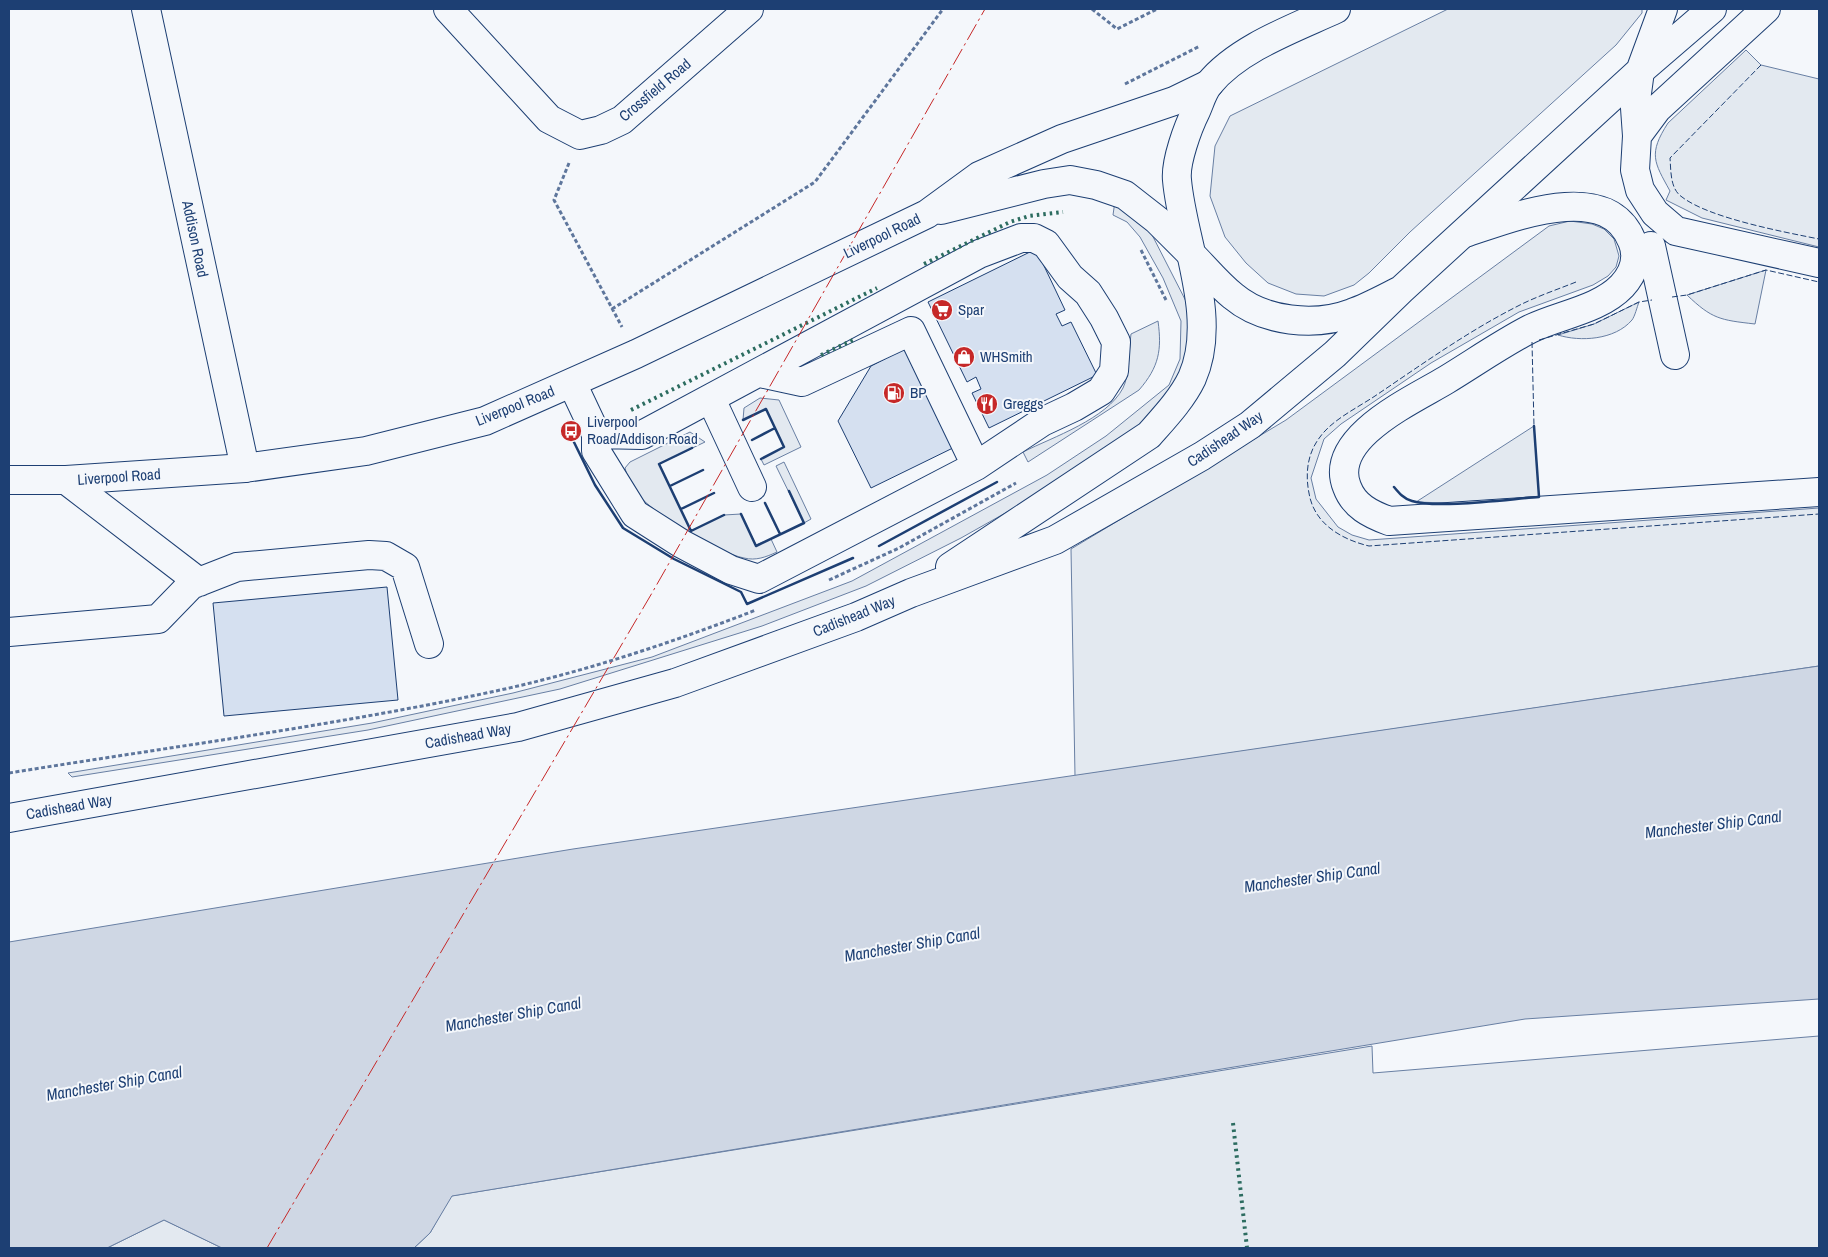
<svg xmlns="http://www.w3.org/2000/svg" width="1828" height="1257" viewBox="0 0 1828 1257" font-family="'Archivo Narrow',sans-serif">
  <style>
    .green { fill: #e3e9f0; stroke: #687fa3 }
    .water { fill: #cfd7e4; stroke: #687fa3 }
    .building { fill: #d5e0f0; stroke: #1d3f73 }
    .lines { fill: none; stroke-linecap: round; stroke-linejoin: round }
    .minor-casing { stroke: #1d3f73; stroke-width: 30 }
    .major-casing { stroke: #1d3f73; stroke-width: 30 }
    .highway-casing { stroke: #1d3f73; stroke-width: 30 }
    .path { stroke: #5e769c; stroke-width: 3; stroke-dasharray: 4 2.5; stroke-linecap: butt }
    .minor { stroke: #f4f7fb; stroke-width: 28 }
    .major { stroke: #f4f7fb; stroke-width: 28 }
    .highway { stroke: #f4f7fb; stroke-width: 28 }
    .hedge { stroke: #2c6c60; stroke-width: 4; stroke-dasharray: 2.5 4; stroke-linecap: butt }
    .fence { stroke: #1d3f73; stroke-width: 1; stroke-dasharray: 6 2.5; stroke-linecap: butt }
    .wall { stroke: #1d3f73; stroke-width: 2.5 }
    .power { stroke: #c62828; stroke-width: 1; stroke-dasharray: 18 4 2.5 4; stroke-linecap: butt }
    .labels { text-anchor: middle; stroke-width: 4; stroke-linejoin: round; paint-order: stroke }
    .street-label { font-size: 15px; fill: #1d3f73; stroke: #f4f7fb }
    .poi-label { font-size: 15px; fill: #1d3f73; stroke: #f4f7fb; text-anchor: start }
    .water-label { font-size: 16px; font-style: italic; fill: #1d3f73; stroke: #f4f7fb }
  </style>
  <rect width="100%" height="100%" fill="#f4f7fb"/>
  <!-- green -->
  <path class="green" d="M 1448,9 L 1642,9 L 1642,13 L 1616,45 L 1410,232 L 1369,273 L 1354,285 L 1324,296 L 1296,294 L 1268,283 L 1246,263 L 1225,237 L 1210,196 L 1215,146 L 1230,116 Z
    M 1746,50 L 1761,65 L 1819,79 L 1819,247 L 1702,218 L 1666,200 L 1670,191 C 1654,162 1648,154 1668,123 Z
    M 1115,201 L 1148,227 L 1191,311 L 1194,359 L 1151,421 L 1055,485 L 961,538 L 866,586 L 762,626 L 560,689 L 368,730 L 72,777 L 68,773 L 372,723 L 513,693 L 652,657 L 852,581 L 1047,475 L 1106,436 L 1169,385 L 1180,359 L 1181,321 L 1163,278 L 1140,237 L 1127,222 L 1113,215 Z
    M 1570,221 L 1592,224 L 1604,229 L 1614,239 L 1619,256 L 1616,267 L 1608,276 L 1593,285 L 1519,312 L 1431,363 L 1341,424 L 1324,439 L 1311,478 L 1316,499 L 1338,527 L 1352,535 L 1369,540 L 1819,508 L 1819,666 L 1075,776 L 1071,549 L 1286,420 L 1549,226 Z
    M 1766,270 L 1755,324 C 1720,320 1712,319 1687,295 Z
    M 1639,302 C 1637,307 1635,316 1632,320 C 1615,340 1580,342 1558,335 L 1594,324 Z
    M 1158,321 C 1162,350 1159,367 1139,390 L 1028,462 L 1023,452 C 1053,437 1107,419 1123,388 C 1129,377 1129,348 1131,334 Z
    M 760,398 L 779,400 L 801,447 L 764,465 L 761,459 L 784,447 L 766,409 L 743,420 L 744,408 Z
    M 1534,426 L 1539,497 L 1446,503 L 1416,502 Z
    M 690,432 L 705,442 L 659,464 L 691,531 L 724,515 L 741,514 L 756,545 L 771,539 L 777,552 C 766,557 756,561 744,558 C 718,553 660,517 641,498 C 632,490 628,480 625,468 L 630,462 Z
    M 784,462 L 811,519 L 804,523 L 776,466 Z
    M 1819,1036 L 1819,1248 L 414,1248 L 430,1233 L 451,1196 L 1372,1046 L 1373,1073 Z
    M 164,1220 L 222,1248 L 107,1248 Z"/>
  <!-- water -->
  <path class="water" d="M 1819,666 L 1819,999 L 1525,1019 L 452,1196 L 430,1233 L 414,1248 L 222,1248 L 164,1220 L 107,1248 L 9,1248 L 9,942 L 573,849 Z"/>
  <!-- building -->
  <path class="building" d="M 1036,249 L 1065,310 L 1056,314 L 1062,326 L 1071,322 L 1097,375 L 989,428 L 972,393 L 981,389 L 976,377 L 967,382 L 928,302 Z
    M 910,346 L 959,445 L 871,488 L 838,421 L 871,366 Z
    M 387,587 L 398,700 L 224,716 L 213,603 Z"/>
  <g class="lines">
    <!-- minor casing -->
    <g class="minor-casing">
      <path id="minor" d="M 146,9 L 245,468
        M 448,9 L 549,119 L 580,135 L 601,130 L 622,120 L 749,9
        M 1640,71 L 1635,108 L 1637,136 L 1635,170 L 1640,190 L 1655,213 L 1676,231 L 1819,263
        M 1637,136 L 1657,109 L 1766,9
        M 1465,233 C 1511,218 1607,178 1632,241 C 1639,257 1634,273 1622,286 C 1599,310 1558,315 1530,329 C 1501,344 1474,363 1446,380 C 1413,400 1327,438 1347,487 C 1354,506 1370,514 1389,521 L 1819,492
        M 1021,238 L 1034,238 L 1046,244 L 1070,277 L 1088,293 L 1104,318 L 1116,342 L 1114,371 L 1101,391 L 1074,407 L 1042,422 L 976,466 L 759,579 L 731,570 L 682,544 L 635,514 L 596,451 L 596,434 L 642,435 L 979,254 Z
        M 1651,246 L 1675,355
        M 760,373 L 802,382 L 911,331 L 976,466
        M 572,383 L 596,434
        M 711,399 L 752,487
        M 66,480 L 199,582
        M 9,632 L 158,619 L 191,585 L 237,567 L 369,555 L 386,556 L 405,567 L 429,644"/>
    </g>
    <!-- major casing -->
    <g class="major-casing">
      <path id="major" d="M 941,210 L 1044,184 L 1070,180 L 1096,185 L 1125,195 L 1157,220 L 1192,255
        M 9,480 L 66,480 L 245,468 L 366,451 L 485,421 L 636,354 L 927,214 L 979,176 L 1062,139 L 1174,101 L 1209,84"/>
    </g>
    <!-- highway casing -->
    <g class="highway-casing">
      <path id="highway" d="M 1642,66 L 1663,9
        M 1192,255 C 1205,268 1218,284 1233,296 C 1264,322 1315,327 1352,313 C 1369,307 1385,298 1401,290 L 1640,71 L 1712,9
        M 950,567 L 1149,435 C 1164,418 1182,399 1192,378 C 1219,318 1182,240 1177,180 C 1175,162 1188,127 1196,111 C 1200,102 1203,91 1209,84 C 1238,48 1295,28 1336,9
        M 9,818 L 518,727 L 675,683 L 856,617 L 911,593 L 1055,540 L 1202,456 L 1250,425 L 1335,354 L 1401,290"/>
    </g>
    <!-- path -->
    <path class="path" d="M 1092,9 L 1117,29 L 1157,9
      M 1125,84 L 1200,46
      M 569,163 L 554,200 L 622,327
      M 1141,250 L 1166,300
      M 612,309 L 815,182 L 943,9
      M 829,580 L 899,548 L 1016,483
      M 9,773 C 170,747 332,726 491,692 C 581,673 671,643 756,610"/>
    <!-- minor -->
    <use href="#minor" class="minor"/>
    <!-- major -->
    <use href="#major" class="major"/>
    <!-- highway -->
    <use href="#highway" class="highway"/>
    <!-- hedge -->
    <path class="hedge" d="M 924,264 L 1010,222 L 1029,216 L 1063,212
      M 821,355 L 853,340
      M 631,410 L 877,288
      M 1233,1123 L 1247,1248"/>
    <!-- fence -->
    <path class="fence" d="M 1761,65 L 1670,158 C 1671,171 1670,189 1682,197 C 1709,218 1784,232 1819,239
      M 1576,282 C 1556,290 1535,297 1516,307 C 1467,332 1421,365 1375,396 C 1357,408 1332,420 1320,437 C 1306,455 1305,477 1310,498 C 1317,526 1344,540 1369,546 L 1819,514
      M 1672,297 L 1687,295 L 1766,270 L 1819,282
      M 1539,340 L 1594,324 L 1639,302 L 1652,300
      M 1532,342 L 1534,426"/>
    <!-- wall -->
    <path class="wall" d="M 743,420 L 766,409 L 784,447 L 761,459
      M 569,432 L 595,485 L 623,528 L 674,559 L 741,592 L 747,604 L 853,558
      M 752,440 L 775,428
      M 692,448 L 659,464 L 691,531 L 724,515
      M 670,486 L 703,470
      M 1394,487 C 1399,493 1404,499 1412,501 C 1436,509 1510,499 1539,497 L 1534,426
      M 765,503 L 780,534
      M 681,509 L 714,493
      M 741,514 L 756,546 L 804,523 L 789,491
      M 879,546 L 997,482"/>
    <!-- power -->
    <path class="power" d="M 267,1248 L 652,593 L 985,9"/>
  </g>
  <!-- icons -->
  <defs>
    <g id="supermarket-disc" transform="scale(1.125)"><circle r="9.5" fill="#c62828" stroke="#f4f7fb"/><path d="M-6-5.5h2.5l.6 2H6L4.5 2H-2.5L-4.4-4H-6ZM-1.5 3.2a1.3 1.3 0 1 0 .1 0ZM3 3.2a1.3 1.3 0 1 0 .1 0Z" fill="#fff"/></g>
    <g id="shop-disc" transform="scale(1.125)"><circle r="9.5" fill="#c62828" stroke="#f4f7fb"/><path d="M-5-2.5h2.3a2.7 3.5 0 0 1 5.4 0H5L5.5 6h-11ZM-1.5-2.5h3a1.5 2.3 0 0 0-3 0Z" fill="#fff"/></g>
    <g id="fuel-disc" transform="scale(1.125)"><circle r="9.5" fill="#c62828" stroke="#f4f7fb"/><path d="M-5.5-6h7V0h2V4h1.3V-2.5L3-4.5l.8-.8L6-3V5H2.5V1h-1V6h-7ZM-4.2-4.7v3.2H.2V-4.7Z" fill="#fff"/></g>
    <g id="restaurant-disc" transform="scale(1.125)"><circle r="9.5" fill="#c62828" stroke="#f4f7fb"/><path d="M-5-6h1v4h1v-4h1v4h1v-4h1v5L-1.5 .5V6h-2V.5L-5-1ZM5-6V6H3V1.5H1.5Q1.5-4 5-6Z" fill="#fff"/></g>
    <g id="bus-disc" transform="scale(1.125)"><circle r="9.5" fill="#c62828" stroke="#f4f7fb"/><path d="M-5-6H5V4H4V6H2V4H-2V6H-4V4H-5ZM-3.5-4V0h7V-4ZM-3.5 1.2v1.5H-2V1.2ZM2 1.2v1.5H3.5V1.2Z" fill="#fff"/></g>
  </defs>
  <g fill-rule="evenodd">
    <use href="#supermarket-disc" x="942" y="310"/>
    <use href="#shop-disc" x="964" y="357"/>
    <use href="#fuel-disc" x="894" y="393"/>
    <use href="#restaurant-disc" x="987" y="404"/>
    <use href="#bus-disc" x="571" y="431"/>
  </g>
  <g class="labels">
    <!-- street labels -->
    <g class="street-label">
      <text transform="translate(655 90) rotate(-40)" y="5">Crossfield Road</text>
      <text transform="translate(882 236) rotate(-26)" y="5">Liverpool Road</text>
      <text transform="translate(195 239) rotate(78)" y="5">Addison Road</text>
      <text transform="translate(515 406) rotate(-22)" y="5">Liverpool Road</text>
      <text transform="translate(1225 439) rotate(-34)" y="5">Cadishead Way</text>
      <text transform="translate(119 477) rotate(-4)" y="5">Liverpool Road</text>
      <text transform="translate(854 616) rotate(-22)" y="5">Cadishead Way</text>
      <text transform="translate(468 736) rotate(-10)" y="5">Cadishead Way</text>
      <text transform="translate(69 807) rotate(-10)" y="5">Cadishead Way</text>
    </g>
    <!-- poi labels -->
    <g class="poi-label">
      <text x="958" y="315">Spar</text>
      <text x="980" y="362">WHSmith</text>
      <text x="910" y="398">BP</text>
      <text x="1003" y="409">Greggs</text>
      <text x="587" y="427">Liverpool<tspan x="587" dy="17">Road/Addison Road</tspan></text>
    </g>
    <!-- water labels -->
    <g class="water-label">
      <text transform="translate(1713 824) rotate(-7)" y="6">Manchester Ship Canal</text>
      <text transform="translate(1312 877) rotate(-8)" y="6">Manchester Ship Canal</text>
      <text transform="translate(912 944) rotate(-10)" y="6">Manchester Ship Canal</text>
      <text transform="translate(513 1014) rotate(-10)" y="6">Manchester Ship Canal</text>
      <text transform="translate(114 1083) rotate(-10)" y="6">Manchester Ship Canal</text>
    </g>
  </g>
  <!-- border -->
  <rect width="1828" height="1257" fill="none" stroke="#1d3f73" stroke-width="20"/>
</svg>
